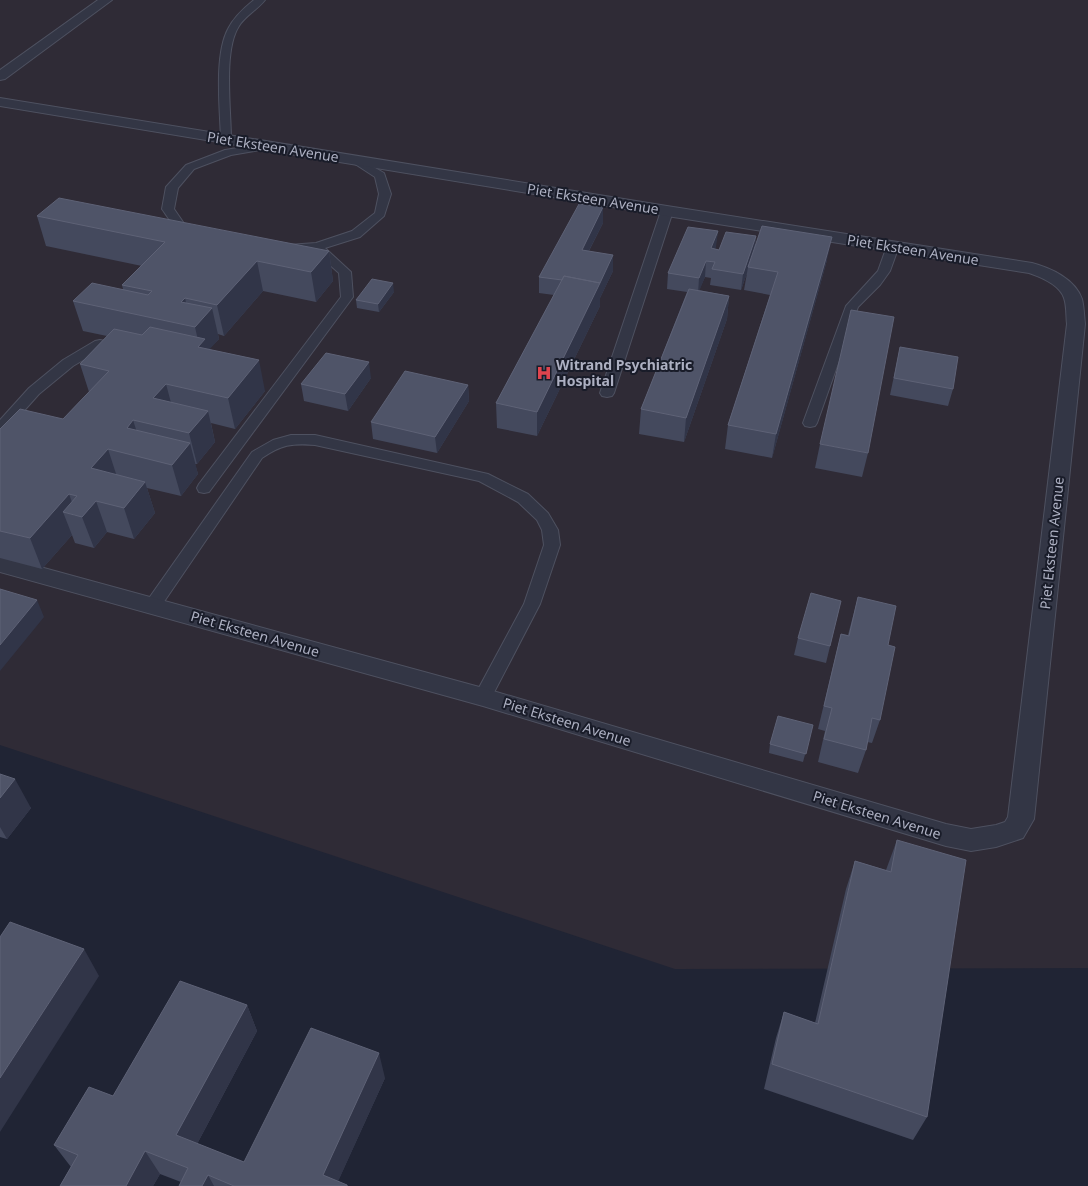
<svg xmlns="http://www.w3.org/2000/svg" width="1088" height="1186" viewBox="0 0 1088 1186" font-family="'Noto Sans',sans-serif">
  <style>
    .medical { fill: #2f2b36 }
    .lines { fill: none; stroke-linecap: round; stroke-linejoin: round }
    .service-casing { stroke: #4e5160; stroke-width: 2 }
    .minor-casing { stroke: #4e5160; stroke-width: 2 }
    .service { fill: #333645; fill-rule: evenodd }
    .minor { fill: #333645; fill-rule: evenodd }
    .wall { fill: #44495d }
    .shaded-wall { fill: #313548 }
    .building { fill: #4f5468; stroke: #5e6276 }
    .labels { text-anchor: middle; stroke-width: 4; stroke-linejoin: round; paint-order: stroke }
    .street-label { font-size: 14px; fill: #adb0c2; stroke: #191c29 }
    .poi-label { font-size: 14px; font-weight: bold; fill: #adb0c2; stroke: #191c29; text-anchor: start }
  </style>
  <rect width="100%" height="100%" fill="#202434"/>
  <!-- medical -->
  <path class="medical" d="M 0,0 L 1088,0 L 1088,968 L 675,969 L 0,745 Z"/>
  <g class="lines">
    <!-- service casing -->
    <g class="service-casing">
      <path id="service" d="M 254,0 L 265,0 C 257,10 245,16 239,26 C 223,50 231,110 231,139 L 226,142 L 221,139 C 220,109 214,55 228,29 C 234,17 244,8 254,0 Z
        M 268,143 L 272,144 L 273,146 L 272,148 L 231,155 L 194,169 L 178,188 L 174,209 L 185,225 L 197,230 L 199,233 L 197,236 C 181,240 170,220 162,209 L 166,187 L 186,165 L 225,150 Z
        M 356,157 L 384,173 L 391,194 L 384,216 L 360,237 L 325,248 L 351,272 L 353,297 L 209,492 L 204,493 L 199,492 L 197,488 L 199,484 L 341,297 L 339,273 L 314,251 L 288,251 L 286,248 L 288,245 L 316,243 L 352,231 L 375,213 L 379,194 L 375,177 L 352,162 L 351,160 Z
        M 667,208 L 671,209 L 673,211 L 614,393 L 612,396 L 607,397 L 602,396 L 600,393 L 661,211 L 663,209 Z
        M 893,242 L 897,243 L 899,246 L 890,271 L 880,285 L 858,307 L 817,423 L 815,426 L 810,427 L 805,426 L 803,423 L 846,306 L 878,271 L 887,246 L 889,243 Z
        M 100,340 L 105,341 L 107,344 L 105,347 L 73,366 L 39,394 L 5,432 L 0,434 L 0,420 L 29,388 L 63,360 L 95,341 Z
        M 291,435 L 315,435 L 488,474 L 528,494 L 548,513 L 558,530 L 560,545 L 540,604 L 489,702 L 483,704 L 477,702 L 474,697 L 524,604 L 544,545 L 542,530 L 537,520 L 518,502 L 479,481 L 315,445 C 292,443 281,445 262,458 L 159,609 L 153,611 L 147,609 L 145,605 L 147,601 L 252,452 L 273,440 Z"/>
    </g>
    <!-- minor casing -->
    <g class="minor-casing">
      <path id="minor" d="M 98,0 L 112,0 L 5,79 L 0,80 L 0,70 Z
        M 0,98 L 667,206 L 1032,263 C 1051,268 1075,279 1082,299 C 1084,307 1084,316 1085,324 L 1034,819 L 1023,838 L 996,847 L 971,851 L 946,846 L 483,706 L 0,572 L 0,556 L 483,688 L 946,824 L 971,829 L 996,825 L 1005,822 L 1008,817 L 1067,324 C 1066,316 1067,307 1064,298 C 1060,285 1041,277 1029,273 L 667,216 L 0,106 Z"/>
    </g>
    <!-- service -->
    <use href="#service" class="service"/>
    <!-- minor -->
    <use href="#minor" class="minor"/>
  </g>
  <!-- wall -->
  <path class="wall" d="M 603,207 L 603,223 L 589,251 L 613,271 L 600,298 L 600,306 L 537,436 L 497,428 L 496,403 L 554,295 L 539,293 L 539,277 Z
    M 37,216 L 329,251 L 333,281 L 316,302 L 263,291 L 224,336 L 218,334 L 219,339 L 209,349 L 265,391 L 235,429 L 211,423 L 215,442 L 197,464 L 195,464 L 198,474 L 181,496 L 147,488 L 155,513 L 134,539 L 107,532 L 94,548 L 75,543 L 72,535 L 42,569 L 0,558 L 0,429 L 63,419 L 89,392 L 80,364 L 107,336 L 83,331 L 73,301 L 123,289 L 122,285 L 142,266 L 46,246 Z
    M 718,231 L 715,249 L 719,250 L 756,236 L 755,246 L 827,260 L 772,458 L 725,449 L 728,425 L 770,295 L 744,290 L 747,273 L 741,290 L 710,285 L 711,278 L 705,277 L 699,290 L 729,296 L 727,319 L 684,442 L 639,434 L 641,409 L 687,292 L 667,289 L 668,273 Z
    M 394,292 L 379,312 L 357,308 L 356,300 Z
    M 900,347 L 953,389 L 948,406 L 890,395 Z
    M 371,378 L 348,411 L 304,401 L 301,384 Z
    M 468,385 L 469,401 L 437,453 L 373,439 L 371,422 Z
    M 820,444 L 868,453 L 862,477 L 815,468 Z
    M 858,597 L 888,645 L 880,720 L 872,743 L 867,742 L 866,750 L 858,773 L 818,762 L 825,731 L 818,729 L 835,658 L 841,634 L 848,635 Z
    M 841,601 L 826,663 L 794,655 L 798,638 Z
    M 813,725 L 803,762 L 769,753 L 770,744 Z
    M 0,774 L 31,808 L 7,839 L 0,837 Z
    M 897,840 L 927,1117 L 913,1140 L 764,1089 L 776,1038 L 784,1012 L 815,1023 L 846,889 L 855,861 L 886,870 Z
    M 247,1005 L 257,1031 L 197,1144 L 244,1162 L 385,1078 L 338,1181 L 347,1185 L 348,1186 L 179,1186 L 181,1182 L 160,1174 L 153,1186 L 60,1186 L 71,1167 L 54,1145 L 113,1096 Z"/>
  <!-- shaded-wall -->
  <path class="shaded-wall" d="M 603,207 L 603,223 L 581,266 L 582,250 Z
    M 718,231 L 716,247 L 710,261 L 711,248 Z
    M 756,236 L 754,252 L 748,267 L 747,273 L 741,290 L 743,274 Z
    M 832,237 L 827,260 L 772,458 L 776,434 Z
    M 329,251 L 333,281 L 316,302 L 311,272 Z
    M 613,255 L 613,271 L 600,298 L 600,306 L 537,436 L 537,412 Z
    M 257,261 L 263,291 L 224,336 L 217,305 Z
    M 706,261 L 705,277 L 698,294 L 699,278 Z
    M 393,283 L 394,292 L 379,312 L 378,304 Z
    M 729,296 L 727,319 L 684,442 L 686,418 Z
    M 185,298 L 191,326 L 181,302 Z
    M 212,308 L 219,339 L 208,351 L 198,347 L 199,345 L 195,327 Z
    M 259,360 L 265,391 L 235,429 L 228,398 Z
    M 369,362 L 371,378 L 348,411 L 345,394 Z
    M 166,384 L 174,414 L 153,398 Z
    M 468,385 L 469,401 L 437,453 L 435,437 Z
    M 208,411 L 215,442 L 197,464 L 189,433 Z
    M 133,420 L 143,451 L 127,428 Z
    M 190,443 L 198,474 L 181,496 L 172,465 Z
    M 108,449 L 118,480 L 91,468 Z
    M 145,482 L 155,513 L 134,539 L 124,508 Z
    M 69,494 L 77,516 L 63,512 L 72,535 L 42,569 L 30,538 Z
    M 96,501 L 107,532 L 94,548 L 82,517 Z
    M 37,600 L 44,617 L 0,671 L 0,645 Z
    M 15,779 L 31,808 L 7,839 L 0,827 L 0,798 Z
    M 84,949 L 99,976 L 0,1132 L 0,1078 Z
    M 247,1005 L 257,1031 L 189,1159 L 176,1135 Z
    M 379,1053 L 385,1078 L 336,1186 L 323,1175 Z
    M 145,1151 L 160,1174 L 153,1186 L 126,1186 Z
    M 208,1175 L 214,1186 L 202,1186 Z"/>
  <!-- building -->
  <path class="building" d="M 59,198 L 329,251 L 311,272 L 257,261 L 217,305 L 185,298 L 181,302 L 212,308 L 195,327 L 73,301 L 92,283 L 148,295 L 152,291 L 122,285 L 165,242 L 37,216 Z
    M 579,204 L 603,207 L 582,250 L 613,255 L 600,283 L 564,276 L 562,280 L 539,277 Z
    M 762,226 L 832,237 L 776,434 L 728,425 L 778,272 L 748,267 Z
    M 688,227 L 718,231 L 711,248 L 719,250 L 726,232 L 756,236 L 743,274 L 712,269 L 715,262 L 706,261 L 699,278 L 668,273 Z
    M 564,276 L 600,283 L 537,412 L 496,403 Z
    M 372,279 L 393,283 L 378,304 L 356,300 Z
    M 689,289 L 729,296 L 686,418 L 641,409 Z
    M 851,310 L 894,317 L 868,453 L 820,444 Z
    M 150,327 L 205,339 L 198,347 L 259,360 L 228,398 L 166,384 L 153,398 L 208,411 L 189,433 L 133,420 L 127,428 L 190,443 L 172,465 L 108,449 L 91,468 L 145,482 L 124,508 L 96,501 L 82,517 L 63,512 L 77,496 L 69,494 L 30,538 L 0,531 L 0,429 L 20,409 L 63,419 L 109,371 L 80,364 L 114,329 L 142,335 Z
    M 900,347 L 958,357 L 953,389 L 894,378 Z
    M 326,353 L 369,362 L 345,394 L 301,384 Z
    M 405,371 L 468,385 L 435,437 L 371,422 Z
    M 0,589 L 37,600 L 0,645 Z
    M 811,593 L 841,601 L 830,646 L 798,638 Z
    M 858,597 L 896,606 L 888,645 L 895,647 L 880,720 L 872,718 L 866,750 L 824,739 L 832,708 L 824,706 L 841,634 L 849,636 Z
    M 778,716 L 813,725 L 806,754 L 770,744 Z
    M 0,774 L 15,779 L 0,798 Z
    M 897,840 L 966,860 L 927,1117 L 772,1064 L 784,1012 L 818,1024 L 855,861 L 891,872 Z
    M 10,922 L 84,949 L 0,1078 L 0,937 Z
    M 180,981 L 247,1005 L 176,1135 L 244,1162 L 311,1028 L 379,1053 L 323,1175 L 347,1185 L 347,1186 L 234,1186 L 208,1175 L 202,1186 L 179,1186 L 188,1168 L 145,1151 L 126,1186 L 60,1186 L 78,1155 L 54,1145 L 89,1087 L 113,1096 Z"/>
  <!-- icons -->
  <defs>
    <g id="hospital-bare" transform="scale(1.2)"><path d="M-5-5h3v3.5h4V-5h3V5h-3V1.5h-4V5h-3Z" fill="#e0444e" stroke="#191c29" stroke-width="2.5" paint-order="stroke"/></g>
  </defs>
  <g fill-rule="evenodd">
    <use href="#hospital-bare" x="544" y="373"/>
  </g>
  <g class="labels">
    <!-- street labels -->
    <g class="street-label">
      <text transform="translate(273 147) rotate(9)" y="5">Piet Eksteen Avenue</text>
      <text transform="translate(593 199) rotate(9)" y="5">Piet Eksteen Avenue</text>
      <text transform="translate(913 250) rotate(9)" y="5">Piet Eksteen Avenue</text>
      <text transform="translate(1052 543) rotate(-84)" y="5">Piet Eksteen Avenue</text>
      <text transform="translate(255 634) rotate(16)" y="5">Piet Eksteen Avenue</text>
      <text transform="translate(567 722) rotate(17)" y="5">Piet Eksteen Avenue</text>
      <text transform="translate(877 815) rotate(17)" y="5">Piet Eksteen Avenue</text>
    </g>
    <!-- poi labels -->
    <g class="poi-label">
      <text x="556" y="370">Witrand Psychiatric<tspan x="556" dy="16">Hospital</tspan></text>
    </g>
  </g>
</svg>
